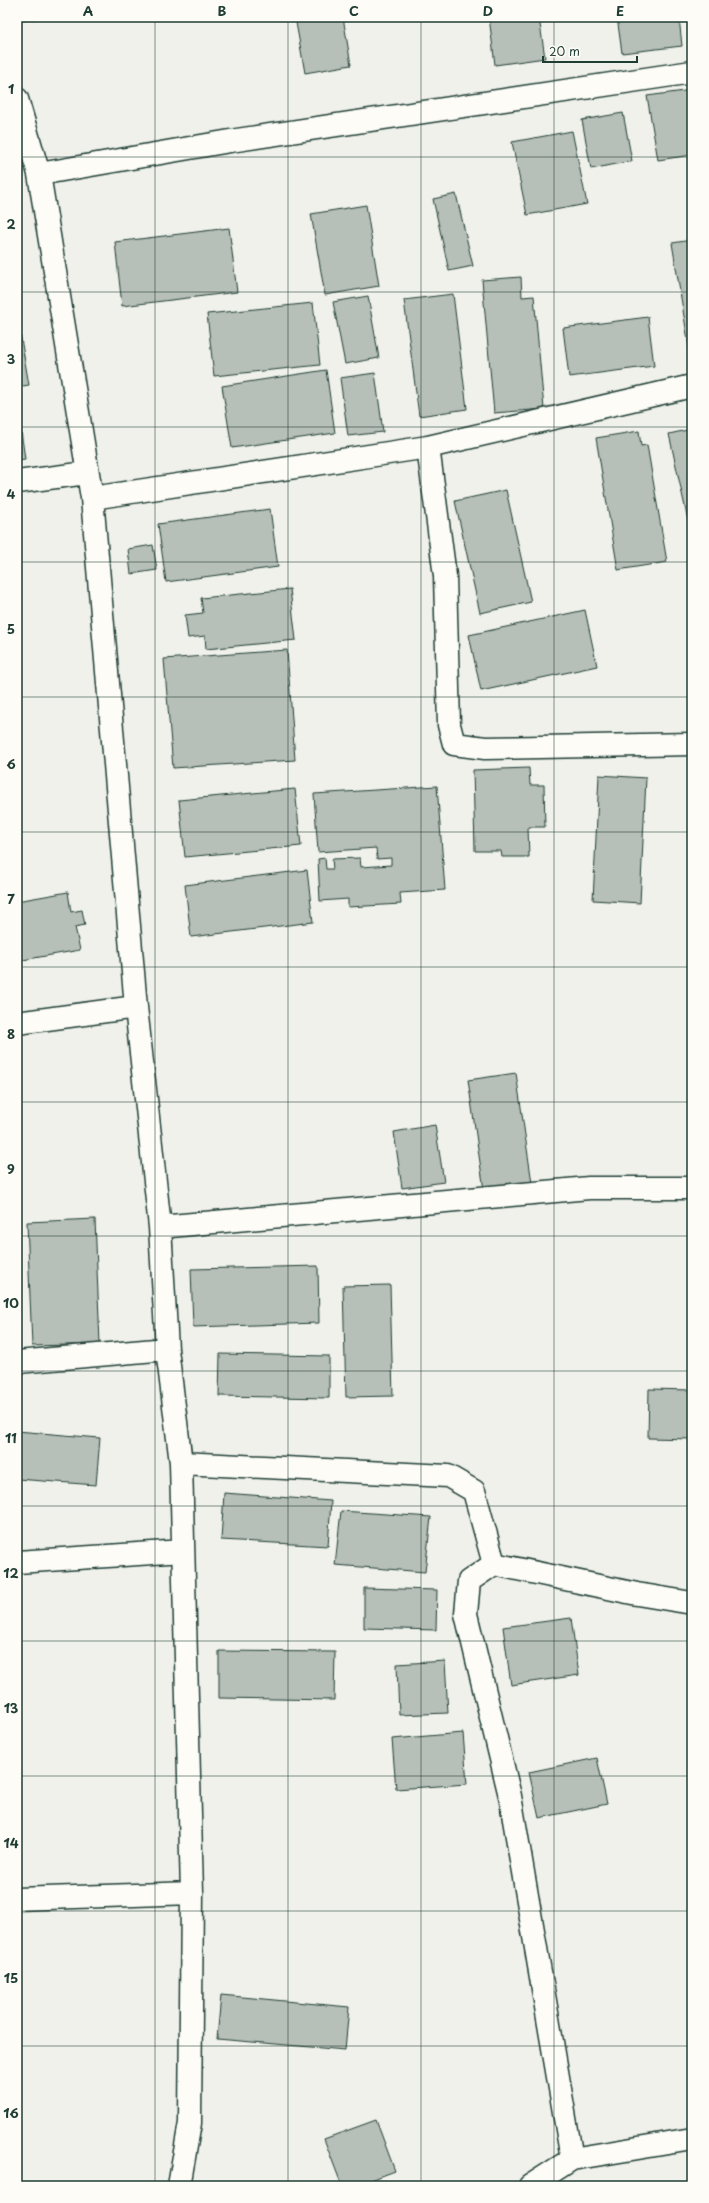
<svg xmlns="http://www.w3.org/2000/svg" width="709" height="2203" viewBox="0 0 709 2203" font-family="'Playpen Sans',sans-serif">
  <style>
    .building { fill: #b6bfb8; stroke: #1f3d34 }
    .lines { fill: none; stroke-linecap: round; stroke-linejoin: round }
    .street-casing { stroke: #1f3d34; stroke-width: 25 }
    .street { stroke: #fdfcf7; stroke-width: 22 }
    .grid { fill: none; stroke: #1f3d34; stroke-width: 1; stroke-opacity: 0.55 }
    .neatline { fill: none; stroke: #1f3d34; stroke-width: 1.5 }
    .grid-label { font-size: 13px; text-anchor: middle; font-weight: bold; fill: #1f3d34 }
  </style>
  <rect width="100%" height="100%" fill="#f0f1eb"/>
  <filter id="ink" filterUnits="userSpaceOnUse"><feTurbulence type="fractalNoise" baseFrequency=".025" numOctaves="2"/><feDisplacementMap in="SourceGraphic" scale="8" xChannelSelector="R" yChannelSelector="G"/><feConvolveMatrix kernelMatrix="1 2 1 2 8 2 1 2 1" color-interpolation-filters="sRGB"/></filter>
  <g filter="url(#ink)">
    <!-- building -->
    <path class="building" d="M 21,17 L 45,17 L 22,21 Z
      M 295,17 L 343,17 L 351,65 L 305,73 Z
      M 489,17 L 539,17 L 545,58 L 495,65 Z
      M 617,17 L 679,17 L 682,46 L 622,53 Z
      M 687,17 L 692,17 L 692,30 L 689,31 Z
      M 692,90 L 692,155 L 658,160 L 647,96 Z
      M 623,113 L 632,161 L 591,169 L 582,120 Z
      M 572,131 L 587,204 L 527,215 L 512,142 Z
      M 456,194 L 473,266 L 449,271 L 433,199 Z
      M 366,205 L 379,286 L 325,295 L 311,214 Z
      M 229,228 L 237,292 L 122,306 L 115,242 Z
      M 692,240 L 692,358 L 691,359 L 672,243 Z
      M 521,277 L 522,297 L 534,296 L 544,409 L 494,413 L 482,280 Z
      M 453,294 L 467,409 L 419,416 L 404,300 Z
      M 368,296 L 379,358 L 345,364 L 333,302 Z
      M 313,303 L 320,365 L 214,376 L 207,314 Z
      M 648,317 L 654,366 L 569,377 L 563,328 Z
      M 20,333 L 29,385 L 17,387 L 17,334 Z
      M 326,370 L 335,433 L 232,448 L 222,386 Z
      M 375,373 L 383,432 L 348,436 L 340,378 Z
      M 17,403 L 25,459 L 17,460 Z
      M 692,429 L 692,539 L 669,434 Z
      M 639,431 L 641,446 L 647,445 L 667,562 L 618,570 L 596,438 Z
      M 506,490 L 531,602 L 480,613 L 455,501 Z
      M 270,509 L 278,567 L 166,582 L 158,524 Z
      M 153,545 L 157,570 L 131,574 L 128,549 Z
      M 290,589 L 296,640 L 206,649 L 205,636 L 188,638 L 185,615 L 203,613 L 201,598 Z
      M 585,610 L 597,666 L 481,691 L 469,635 Z
      M 287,650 L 295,760 L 173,768 L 164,659 Z
      M 529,768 L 530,785 L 544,785 L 545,827 L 528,827 L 529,857 L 502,857 L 501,851 L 475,851 L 473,770 Z
      M 599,775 L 646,778 L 640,903 L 593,900 Z
      M 437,786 L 445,890 L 400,893 L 401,904 L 348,907 L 348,899 L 320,901 L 318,859 L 325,858 L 326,869 L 333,869 L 332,859 L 360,858 L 361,867 L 391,865 L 391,858 L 377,859 L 376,848 L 318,852 L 314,794 Z
      M 295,789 L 301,846 L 185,857 L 179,800 Z
      M 307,870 L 313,922 L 191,937 L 185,885 Z
      M 68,892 L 71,912 L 82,910 L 85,925 L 75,927 L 80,950 L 17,961 L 17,901 Z
      M 516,1073 L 532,1183 L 484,1190 L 468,1080 Z
      M 435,1125 L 444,1182 L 402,1188 L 394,1132 Z
      M 95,1219 L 100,1344 L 32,1346 L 27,1222 Z
      M 318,1266 L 319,1323 L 193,1327 L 191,1269 Z
      M 390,1285 L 393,1396 L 346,1397 L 343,1286 Z
      M 220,1354 L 329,1356 L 329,1398 L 219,1396 Z
      M 649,1389 L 692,1390 L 692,1439 L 648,1438 Z
      M 17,1431 L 100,1438 L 96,1485 L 17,1479 Z
      M 224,1493 L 331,1501 L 328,1546 L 221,1540 Z
      M 341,1511 L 431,1517 L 425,1572 L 335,1565 Z
      M 364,1588 L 437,1590 L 436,1630 L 364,1628 Z
      M 571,1618 L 579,1675 L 511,1685 L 503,1627 Z
      M 219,1651 L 335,1652 L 334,1700 L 219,1698 Z
      M 445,1661 L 448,1713 L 399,1715 L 397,1664 Z
      M 463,1733 L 467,1784 L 396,1789 L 392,1739 Z
      M 597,1758 L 607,1804 L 539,1818 L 529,1772 Z
      M 221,1995 L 349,2007 L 345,2050 L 217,2039 Z
      M 376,2120 L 395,2171 L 355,2186 L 342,2186 L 324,2139 Z"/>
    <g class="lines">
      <!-- street casing -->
      <g class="street-casing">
        <path id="street" d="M 17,99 L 39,174 L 92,498 L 136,1007 L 160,1227 L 167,1349 L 181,1463 L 192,1893 L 190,2123 L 179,2186
          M 39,174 L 230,141 L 692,72
          M 428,447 L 445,576 L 449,725 L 454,744 L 485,748 L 692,744
          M 17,482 L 87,473
          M 92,498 L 428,447 L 692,386
          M 17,1023 L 136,1007
          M 160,1227 L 589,1188 L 692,1188
          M 17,1362 L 167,1349
          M 181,1463 L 448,1476 L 474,1491 L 494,1564
          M 17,1562 L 183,1551
          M 17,1899 L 192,1893
          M 572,2159 L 510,1796 L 466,1614 L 469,1581 L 494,1564 L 637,1594 L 692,1603
          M 530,2186 L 572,2159 L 692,2139"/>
      </g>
      <!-- street -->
      <use href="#street" class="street"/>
    </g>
  </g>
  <!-- grid -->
  <path class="grid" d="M 155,17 L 155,2186M 288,17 L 288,2186M 421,17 L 421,2186M 554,17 L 554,2186M 17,157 L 692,157M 17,292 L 692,292M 17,427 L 692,427M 17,562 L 692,562M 17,697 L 692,697M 17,832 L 692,832M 17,967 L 692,967M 17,1102 L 692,1102M 17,1236 L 692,1236M 17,1371 L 692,1371M 17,1506 L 692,1506M 17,1641 L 692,1641M 17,1776 L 692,1776M 17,1911 L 692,1911M 17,2046 L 692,2046"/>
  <!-- margin -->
  <rect width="709" height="2203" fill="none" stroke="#fdfcf7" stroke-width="44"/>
  <!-- scale -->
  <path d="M543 56v6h94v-6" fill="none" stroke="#1f3d34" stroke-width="2"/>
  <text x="549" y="56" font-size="12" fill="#1f3d34" stroke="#fdfcf7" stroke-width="3" paint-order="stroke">20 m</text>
  <rect x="22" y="22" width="665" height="2159" class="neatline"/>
  <g class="grid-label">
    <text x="88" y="16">A</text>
    <text x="222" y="16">B</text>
    <text x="354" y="16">C</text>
    <text x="488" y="16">D</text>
    <text x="620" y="16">E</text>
    <text x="11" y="94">1</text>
    <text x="11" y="229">2</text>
    <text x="11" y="364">3</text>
    <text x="11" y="499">4</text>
    <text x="11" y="634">5</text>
    <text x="11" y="769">6</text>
    <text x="11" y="904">7</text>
    <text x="11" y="1039">8</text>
    <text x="11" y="1174">9</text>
    <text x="11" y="1308">10</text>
    <text x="11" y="1443">11</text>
    <text x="11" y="1578">12</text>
    <text x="11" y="1713">13</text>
    <text x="11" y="1848">14</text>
    <text x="11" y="1983">15</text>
    <text x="11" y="2118">16</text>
  </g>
</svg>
